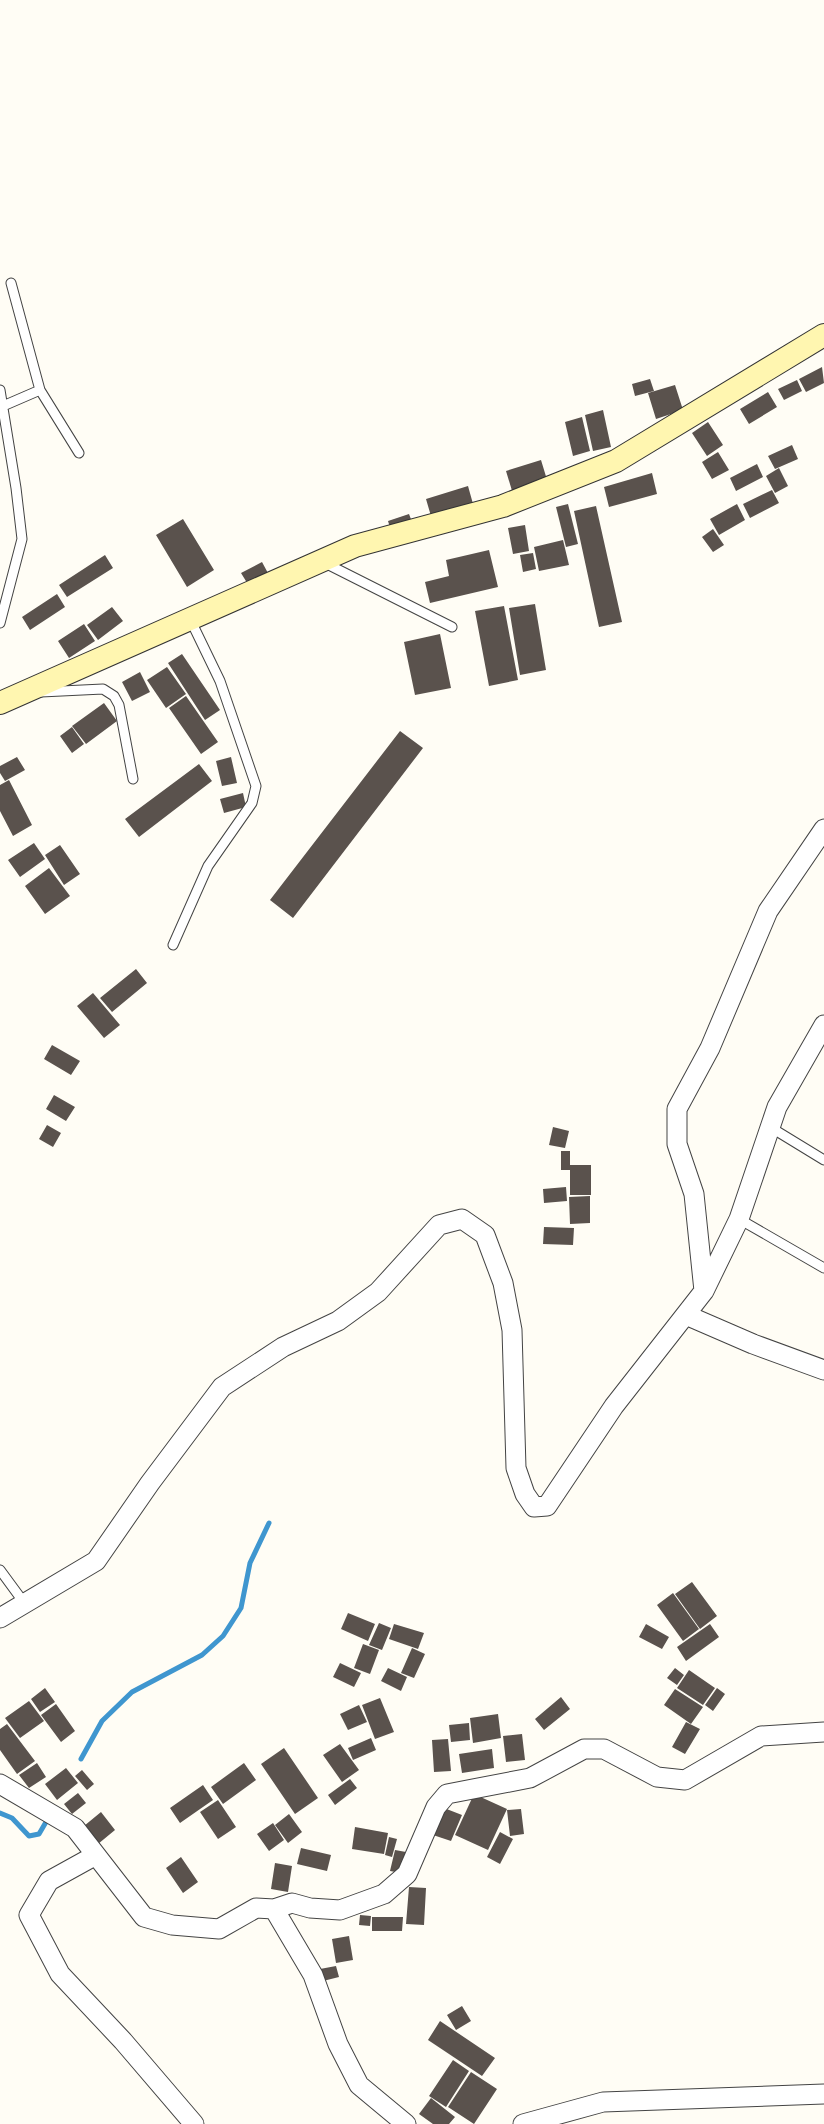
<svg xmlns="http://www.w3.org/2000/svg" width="824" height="2124" viewBox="0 0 824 2124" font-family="'IBM Plex Serif',serif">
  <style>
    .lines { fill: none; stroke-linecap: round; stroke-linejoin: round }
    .stream { stroke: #3f96cf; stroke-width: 5 }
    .building { fill: #5a524d }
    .lane-casing { stroke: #444; stroke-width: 11 }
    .street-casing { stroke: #444; stroke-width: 21 }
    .secondary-casing { stroke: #333; stroke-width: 24 }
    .lane { stroke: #fff; stroke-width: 9 }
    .street { stroke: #fff; stroke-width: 19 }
    .secondary { stroke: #fff6b0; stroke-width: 22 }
  </style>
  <rect width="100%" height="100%" fill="#fffdf5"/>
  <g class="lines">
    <!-- stream -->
    <path class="stream" d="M 81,1759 L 102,1721 L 132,1692 L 202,1655 L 223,1636 L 241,1608 L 250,1563 L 269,1523
      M 0,1813 L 12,1818 L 29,1836 L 39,1834 L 46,1822"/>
  </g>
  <!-- building -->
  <path class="building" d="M 822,367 L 824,383 L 806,392 L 799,379 Z
    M 650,379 L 654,391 L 635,396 L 632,384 Z
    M 797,380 L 802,391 L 784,400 L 778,389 Z
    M 675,385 L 683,410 L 656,419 L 648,393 Z
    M 768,392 L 777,407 L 749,424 L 740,409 Z
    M 603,410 L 611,447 L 593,451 L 585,415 Z
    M 582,417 L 590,451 L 573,456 L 565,422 Z
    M 708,422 L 723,445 L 707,456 L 692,433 Z
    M 792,445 L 798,459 L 775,469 L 768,456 Z
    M 718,452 L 729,470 L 712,479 L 702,462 Z
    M 541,460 L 548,483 L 513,494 L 506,471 Z
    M 757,464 L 763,477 L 736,491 L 730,478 Z
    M 779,468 L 788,486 L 775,493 L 766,476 Z
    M 652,473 L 657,494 L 609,507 L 604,487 Z
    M 468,486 L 475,511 L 433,523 L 426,499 Z
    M 772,490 L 779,503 L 750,518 L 743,504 Z
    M 568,504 L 578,544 L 566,547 L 556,507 Z
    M 737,504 L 745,520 L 719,535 L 710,519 Z
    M 596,506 L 622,622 L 599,627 L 574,511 Z
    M 409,514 L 414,527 L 392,534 L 388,521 Z
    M 183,519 L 214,570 L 187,587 L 156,535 Z
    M 525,525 L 529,551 L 513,554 L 508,528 Z
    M 713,529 L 724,545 L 713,552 L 702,537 Z
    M 563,540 L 569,565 L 539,571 L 534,547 Z
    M 489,550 L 498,587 L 430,603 L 425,582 L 449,576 L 446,560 Z
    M 533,553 L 536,569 L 523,572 L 520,555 Z
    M 105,555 L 113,568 L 67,597 L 59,585 Z
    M 262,562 L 269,575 L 249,586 L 241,573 Z
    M 57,594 L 65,607 L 30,630 L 22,617 Z
    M 535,604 L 546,670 L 520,675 L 509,608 Z
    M 504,606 L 518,680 L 489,686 L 475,611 Z
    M 112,607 L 123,621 L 98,640 L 87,625 Z
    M 84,624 L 95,641 L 69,658 L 58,641 Z
    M 440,634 L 451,688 L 415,695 L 404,642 Z
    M 182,654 L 220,710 L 205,720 L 168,663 Z
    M 167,667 L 186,694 L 166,708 L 147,680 Z
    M 140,672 L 150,692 L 132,701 L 122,682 Z
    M 186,696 L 218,742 L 201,754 L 169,708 Z
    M 104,703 L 117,721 L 86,744 L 72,726 Z
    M 72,727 L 84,744 L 72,753 L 60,736 Z
    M 400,731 L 423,748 L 293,918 L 270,900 Z
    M 17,757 L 25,770 L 5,781 L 0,773 L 0,766 Z
    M 231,757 L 237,783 L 222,786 L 216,761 Z
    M 199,764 L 212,781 L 139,837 L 125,819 Z
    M 9,780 L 32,825 L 13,836 L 0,811 L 0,785 Z
    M 243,793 L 246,807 L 224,813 L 220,799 Z
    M 34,843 L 45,859 L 20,877 L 8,860 Z
    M 60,845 L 80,874 L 64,885 L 45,855 Z
    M 49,868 L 70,896 L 45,914 L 25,886 Z
    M 136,969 L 147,983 L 112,1012 L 100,998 Z
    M 93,993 L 120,1025 L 104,1038 L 77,1006 Z
    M 52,1045 L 80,1061 L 71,1075 L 44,1059 Z
    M 54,1095 L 75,1107 L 66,1121 L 46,1109 Z
    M 47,1125 L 61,1133 L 53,1147 L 39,1139 Z
    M 553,1127 L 569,1131 L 565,1148 L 549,1145 Z
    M 561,1151 L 570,1151 L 570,1170 L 561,1170 Z
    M 570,1165 L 591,1165 L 591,1195 L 570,1195 Z
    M 566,1187 L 567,1201 L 544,1203 L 543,1189 Z
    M 590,1196 L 590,1223 L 570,1224 L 569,1197 Z
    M 544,1227 L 574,1228 L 573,1245 L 543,1244 Z
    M 692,1582 L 717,1616 L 700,1629 L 675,1594 Z
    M 673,1593 L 699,1629 L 683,1641 L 657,1605 Z
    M 348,1613 L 375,1624 L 368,1641 L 341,1629 Z
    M 379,1623 L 391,1628 L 382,1650 L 369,1645 Z
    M 394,1624 L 424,1633 L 418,1649 L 389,1639 Z
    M 646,1624 L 669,1637 L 662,1649 L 639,1637 Z
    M 710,1624 L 719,1637 L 686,1661 L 677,1647 Z
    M 363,1644 L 379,1650 L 370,1674 L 354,1668 Z
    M 412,1648 L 425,1654 L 414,1678 L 401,1673 Z
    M 340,1663 L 361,1673 L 354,1687 L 333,1677 Z
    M 388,1668 L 407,1677 L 401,1691 L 381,1681 Z
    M 675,1668 L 684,1675 L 677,1685 L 667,1678 Z
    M 689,1670 L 715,1688 L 703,1705 L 677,1688 Z
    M 45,1688 L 55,1702 L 40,1712 L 31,1699 Z
    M 717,1688 L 725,1694 L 713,1711 L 705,1705 Z
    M 675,1689 L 703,1707 L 691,1724 L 664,1705 Z
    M 561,1697 L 570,1709 L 544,1730 L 535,1719 Z
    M 380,1698 L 394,1732 L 375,1739 L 362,1705 Z
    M 29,1701 L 44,1721 L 20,1738 L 5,1718 Z
    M 56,1704 L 75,1731 L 61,1742 L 41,1715 Z
    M 359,1705 L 367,1722 L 348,1730 L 340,1714 Z
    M 498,1714 L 501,1738 L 473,1743 L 470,1718 Z
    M 686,1722 L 700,1729 L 685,1754 L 672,1747 Z
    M 469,1723 L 470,1740 L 451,1742 L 449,1725 Z
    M 7,1724 L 35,1761 L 17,1774 L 0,1750 L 0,1729 Z
    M 522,1734 L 525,1760 L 506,1762 L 503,1736 Z
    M 371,1738 L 376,1750 L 353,1760 L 348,1748 Z
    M 448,1739 L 451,1771 L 434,1772 L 432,1740 Z
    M 340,1744 L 359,1770 L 342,1782 L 323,1755 Z
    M 284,1748 L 318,1798 L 295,1814 L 261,1764 Z
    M 492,1749 L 494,1768 L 462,1773 L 459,1754 Z
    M 37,1763 L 46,1777 L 29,1788 L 19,1775 Z
    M 244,1763 L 256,1780 L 223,1804 L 211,1787 Z
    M 66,1768 L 78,1783 L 57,1800 L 45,1784 Z
    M 82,1770 L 94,1784 L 87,1790 L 75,1776 Z
    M 350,1779 L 357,1788 L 335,1805 L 328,1795 Z
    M 203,1785 L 213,1800 L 180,1823 L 170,1808 Z
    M 78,1793 L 86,1803 L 72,1814 L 64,1804 Z
    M 474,1794 L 507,1809 L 488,1850 L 455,1835 Z
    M 218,1800 L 236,1827 L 218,1839 L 200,1812 Z
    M 444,1808 L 462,1815 L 451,1841 L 433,1835 Z
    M 521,1809 L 524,1834 L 510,1836 L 507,1810 Z
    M 101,1812 L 115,1830 L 98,1844 L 84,1826 Z
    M 289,1814 L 302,1832 L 288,1843 L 275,1825 Z
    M 273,1823 L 284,1840 L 269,1851 L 257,1834 Z
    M 355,1827 L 388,1833 L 384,1854 L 352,1849 Z
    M 500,1832 L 513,1839 L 500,1864 L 487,1857 Z
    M 389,1837 L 397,1839 L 392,1857 L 385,1855 Z
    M 301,1848 L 331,1855 L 327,1871 L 297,1864 Z
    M 395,1850 L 406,1852 L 401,1873 L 390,1871 Z
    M 181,1857 L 198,1882 L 183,1893 L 166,1868 Z
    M 275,1863 L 292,1866 L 288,1892 L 271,1889 Z
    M 409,1887 L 426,1888 L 424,1925 L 406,1924 Z
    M 360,1915 L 371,1916 L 370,1926 L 359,1925 Z
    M 372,1917 L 403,1917 L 402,1931 L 372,1931 Z
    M 349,1936 L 353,1960 L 336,1963 L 332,1939 Z
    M 336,1966 L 339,1977 L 323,1981 L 320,1969 Z
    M 462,2006 L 471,2021 L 456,2030 L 447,2015 Z
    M 440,2021 L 495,2058 L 482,2076 L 428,2040 Z
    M 453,2060 L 469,2071 L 446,2107 L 429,2096 Z
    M 471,2072 L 497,2089 L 474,2124 L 448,2107 Z
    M 431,2098 L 455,2117 L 449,2124 L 433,2124 L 419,2114 Z"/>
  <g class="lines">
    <!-- lane casing -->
    <g class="lane-casing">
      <path id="lane" d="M 11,283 L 40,390 L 79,453
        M 0,390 L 16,488 L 22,539 L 0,623
        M 3,406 L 40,390
        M 323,562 L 452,627
        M 41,692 L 103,689 L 114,696 L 119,705 L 133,779
        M 173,945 L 208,866 L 252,803 L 256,786 L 220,681 L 190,619
        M 770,1127 L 824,1160
        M 739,1219 L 824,1268
        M 0,1570 L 25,1604"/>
    </g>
    <!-- street casing -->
    <g class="street-casing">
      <path id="street" d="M 704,1291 L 694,1194 L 677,1144 L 677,1109 L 710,1048 L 768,911 L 824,829
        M 686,1315 L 753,1344 L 824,1370
        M 0,1618 L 96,1561 L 150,1483 L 222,1387 L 283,1347 L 338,1321 L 378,1292 L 439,1225 L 462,1219 L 485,1235 L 503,1283 L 512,1330 L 516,1468 L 525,1494 L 534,1507 L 547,1506 L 614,1406 L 704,1291 L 739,1219 L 777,1107 L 824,1025
        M 0,1784 L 75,1828 L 144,1917 L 172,1925 L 219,1929 L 256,1908 L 274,1909 L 313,1975 L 338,2044 L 359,2085 L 406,2124
        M 96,1855 L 49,1881 L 29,1915 L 60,1974 L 123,2041 L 194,2124
        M 274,1909 L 292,1903 L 310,1908 L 340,1910 L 384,1894 L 407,1874 L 436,1807 L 447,1794 L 530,1778 L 584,1749 L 604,1749 L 657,1777 L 685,1780 L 761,1736 L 824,1732
        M 523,2124 L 603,2102 L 824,2094"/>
    </g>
    <!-- secondary casing -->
    <g class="secondary-casing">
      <path id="secondary" d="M 0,703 L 355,546 L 503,506 L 616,461 L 824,335"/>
    </g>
    <!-- lane -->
    <use href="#lane" class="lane"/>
    <!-- street -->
    <use href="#street" class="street"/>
    <!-- secondary -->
    <use href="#secondary" class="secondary"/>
  </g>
</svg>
